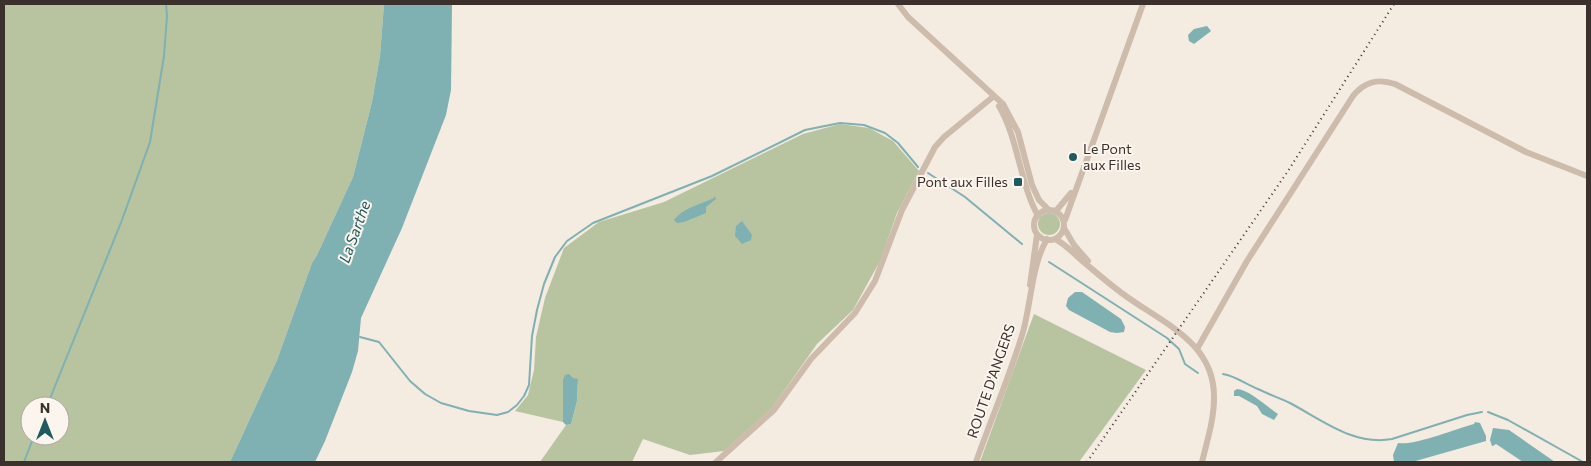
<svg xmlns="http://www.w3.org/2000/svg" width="1591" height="466" viewBox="0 0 1591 466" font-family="Commissioner,sans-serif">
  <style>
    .green { fill: #b8c4a0; fill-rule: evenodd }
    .water { fill: #7fb0b2 }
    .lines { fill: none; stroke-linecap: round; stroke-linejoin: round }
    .stream { stroke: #7fb0b2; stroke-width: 2 }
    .minor { stroke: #cdbbac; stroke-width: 6 }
    .rail { stroke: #3b302b; stroke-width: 2; stroke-dasharray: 1 4; stroke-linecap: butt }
    .poi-dot { fill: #1f5a5e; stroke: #fbf5ee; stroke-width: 2 }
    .labels { text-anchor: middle; stroke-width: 4; stroke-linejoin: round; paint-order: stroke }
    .poi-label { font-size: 14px; fill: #3b302b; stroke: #fbf5ee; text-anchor: start }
    .street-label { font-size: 14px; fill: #3b302b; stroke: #fbf5ee }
    .water-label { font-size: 15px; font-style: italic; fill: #1f5a5e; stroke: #fbf5ee }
  </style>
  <rect width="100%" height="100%" fill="#f4ebe1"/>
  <!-- green -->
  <path class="green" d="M 4,4 L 384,4 L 380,56 L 372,102 L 353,177 L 317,255 L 312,263 L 277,360 L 230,462 L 4,462 ZM 30,406 L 60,406 L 60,436 L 30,436 Z
    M 840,124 L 869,128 L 893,141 L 919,171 L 897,213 L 880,261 L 853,310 L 817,344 L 772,408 L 724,451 L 690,455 L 643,439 L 632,462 L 540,462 L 566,425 L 571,424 L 577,401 L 578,379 L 563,380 L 563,422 L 515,411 L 528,395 L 534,370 L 536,337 L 545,298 L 564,248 L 599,222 L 664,202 L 803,134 Z
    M1038 224a11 11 0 1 1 22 0a11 11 0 1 1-22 0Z
    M 1034,314 L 1146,370 L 1079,462 L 980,462 Z"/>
  <!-- water -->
  <path class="water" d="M 384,4 L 452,4 L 451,90 L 446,115 L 402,228 L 361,318 L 358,351 L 352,372 L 325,441 L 315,462 L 230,462 L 277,360 L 312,263 L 317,255 L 353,177 L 372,102 L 380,56 Z
    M 1207,26 L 1211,31 L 1194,44 L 1189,41 L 1188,35 L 1194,29 Z
    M 715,196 L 716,199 L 706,207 L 706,213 L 684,222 L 677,223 L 674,220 C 683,208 701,204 714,198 Z
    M 742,221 L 752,235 L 751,240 L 742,244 L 735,236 L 736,226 Z
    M 1075,292 L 1082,292 L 1121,319 L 1125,327 L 1124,332 L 1117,333 L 1110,332 L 1069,310 L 1066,306 L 1068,298 Z
    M 569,374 L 573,378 L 578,379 L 577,401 L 571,424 L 566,425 L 563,422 L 563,380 L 565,375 Z
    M 1237,389 C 1250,390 1267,407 1278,414 L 1274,420 L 1262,414 L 1257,406 L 1239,396 L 1234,396 L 1234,391 Z
    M 1475,422 L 1480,423 L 1486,436 L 1486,441 L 1412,462 L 1394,462 L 1393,455 L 1398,443 C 1414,446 1455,429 1474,424 Z
    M 1493,428 L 1509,430 L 1555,462 L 1523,462 L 1496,444 L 1493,446 L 1492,446 L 1490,440 Z"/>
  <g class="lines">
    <!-- stream -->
    <path class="stream" d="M 928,173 L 965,197 L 1022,244
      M 1049,262 L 1167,338 L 1179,349 L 1185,364 L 1198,373
      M 360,337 L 379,342 L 410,381 L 425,394 L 441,403 L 469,411 L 497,415 L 508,412 L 517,405 L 524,396 L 529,385 L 532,336 L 537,310 L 544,284 L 555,257 L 567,241 L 593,223 L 712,176 L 805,130 L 840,123 L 864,125 L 885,133 L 898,143 L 918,167
      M 1223,374 C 1235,376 1246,384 1258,389 C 1268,394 1279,398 1290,403 C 1322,420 1354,446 1392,439 L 1467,415 L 1482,412
      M 47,406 L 122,220 L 150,142 L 164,56 L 167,16 L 166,4
      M 1488,412 L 1508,420 L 1583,462
      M 24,462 L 34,436"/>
    <!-- minor -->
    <path class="minor" d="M 898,4 L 908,17 L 1003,104 L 1018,132 L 1032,185 L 1039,200 L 1049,210
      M 999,106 C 1019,141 1019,181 1038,216
      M1034 225a15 15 0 1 1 30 0a15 15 0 1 1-30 0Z
      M 1056,211 L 1071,193
      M 1065,220 L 1143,4
      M 1064,228 L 1074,245 L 1088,261
      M 1055,239 C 1065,244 1071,251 1079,258 C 1093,270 1108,283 1123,294 C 1162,323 1215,342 1214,398 C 1214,420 1207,441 1202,462
      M 1030,285 L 1037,235
      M 1197,349 L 1247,261 L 1353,96 C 1364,82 1377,78 1395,84 L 1526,152 L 1587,176
      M 716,462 L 774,410 L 811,359 L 855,313 L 875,281 L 902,210 L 935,147 L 944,137 L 994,96
      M 976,462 C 991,419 1010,376 1023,332 C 1031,303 1032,264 1047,239"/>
    <!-- rail -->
    <path class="rail" d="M 1087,462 L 1288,171 L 1394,4"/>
  </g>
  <!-- markers -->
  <g class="poi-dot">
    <circle cx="1073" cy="157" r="5"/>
    <rect x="1013" y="177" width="10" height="10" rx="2.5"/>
  </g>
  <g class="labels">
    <!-- poi labels -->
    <g class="poi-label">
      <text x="1083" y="154">Le Pont<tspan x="1083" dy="16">aux Filles</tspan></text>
      <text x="1008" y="187" text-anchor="end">Pont aux Filles</text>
    </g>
    <!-- street labels -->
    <g class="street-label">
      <text transform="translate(991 381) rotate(-71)" y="5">ROUTE D'ANGERS</text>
    </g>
    <!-- water labels -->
    <g class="water-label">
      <text transform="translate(355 232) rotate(-70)" y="5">La Sarthe</text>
    </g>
  </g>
  <!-- border -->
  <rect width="1591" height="466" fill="none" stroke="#3b302b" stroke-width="10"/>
  <!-- north arrow -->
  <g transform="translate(45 421)"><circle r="24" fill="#fbf5ee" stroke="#aea6a0"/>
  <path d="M0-4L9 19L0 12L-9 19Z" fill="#1f5a5e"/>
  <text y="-8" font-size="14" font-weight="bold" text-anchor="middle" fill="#3b302b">N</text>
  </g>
</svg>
